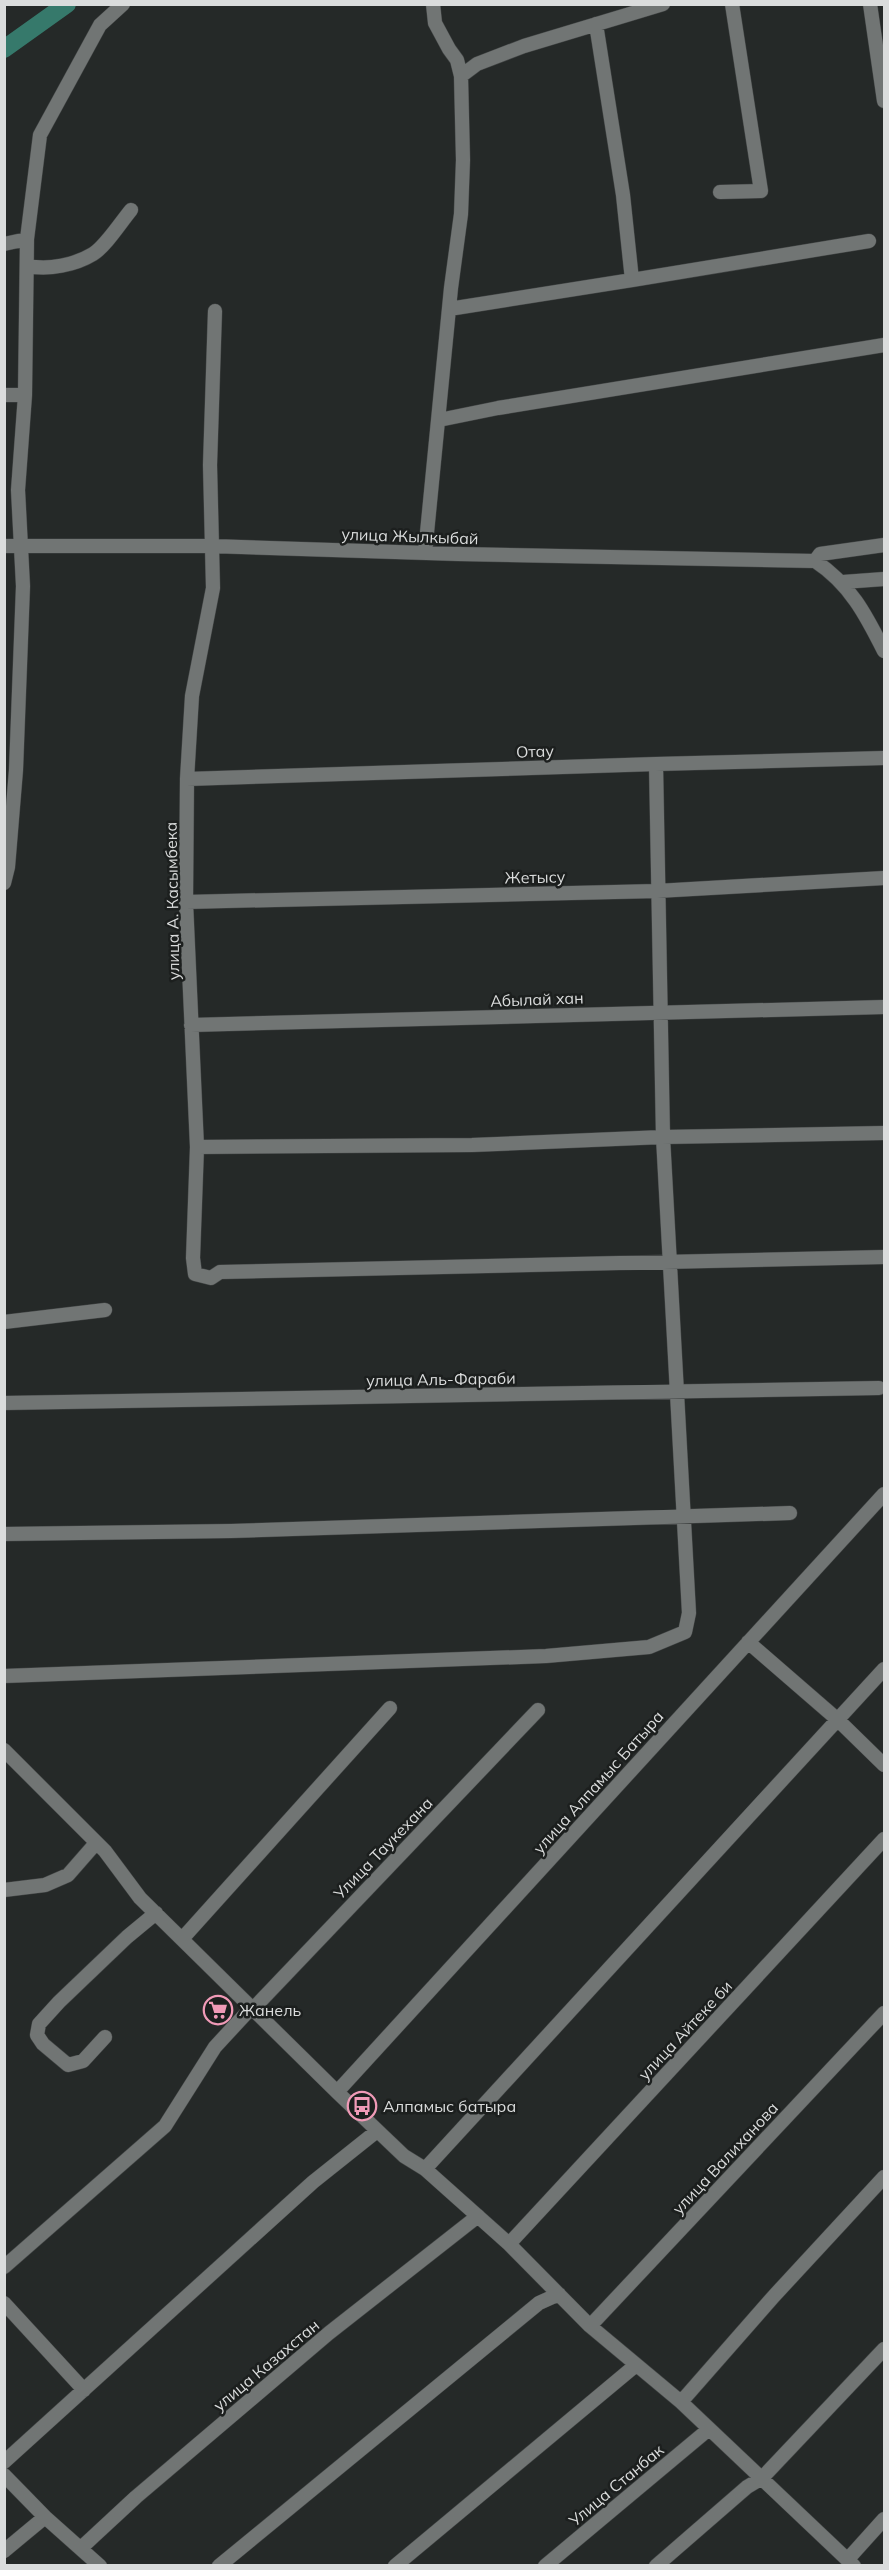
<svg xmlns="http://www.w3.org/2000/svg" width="889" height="2570" viewBox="0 0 889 2570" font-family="Mulish,sans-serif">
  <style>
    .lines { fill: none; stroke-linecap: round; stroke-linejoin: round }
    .river { stroke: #36796b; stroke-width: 18 }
    .minor-casing { stroke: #434646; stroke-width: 15 }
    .minor { stroke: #717574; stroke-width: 14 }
    .labels { text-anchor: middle; stroke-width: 5; stroke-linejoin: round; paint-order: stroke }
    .street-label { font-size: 16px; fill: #dadcdc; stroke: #1c1f1e }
    .poi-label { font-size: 16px; fill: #dadcdc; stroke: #1c1f1e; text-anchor: start }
  </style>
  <rect width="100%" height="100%" fill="#252928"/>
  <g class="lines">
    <!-- river -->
    <path class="river" d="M 4,49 L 67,4"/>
    <!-- minor casing -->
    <g class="minor-casing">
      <path id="minor" d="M 870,4 L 884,101
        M 596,24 L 623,195 L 632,280 L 869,241
        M 461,76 L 477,64 L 524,46 L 663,4
        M 720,192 L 761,191 L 732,4
        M 4,244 L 27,239
        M 28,266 C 49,270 75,265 93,254 C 105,247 121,222 131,210
        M 449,309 L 632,280
        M 215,311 L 210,465 L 213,588 L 192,696 L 187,779 L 186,902 L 197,1147 L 193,1258 L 195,1274 L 211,1278 L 220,1272 L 884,1257
        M 4,395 L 25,395
        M 439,420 L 498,408 L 884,345
        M 4,546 L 211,546 L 458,554 L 815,561
        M 425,553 L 451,288 L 461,214 L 463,160 L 461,76 L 457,60 L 449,49 L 435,23 L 433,4
        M 815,561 C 850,584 866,615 884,651
        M 815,561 L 820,554 L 884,545
        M 843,582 L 884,579
        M 187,779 L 656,764 L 884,758
        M 4,883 L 8,867 L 16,770 L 23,586 L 18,490 L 25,395 L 27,239 L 40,135 L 100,25 L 123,4
        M 186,902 L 657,891 L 884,878
        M 191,1025 L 884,1007
        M 197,1147 L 472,1145 L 663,1137 L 884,1133
        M 4,1322 L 105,1310
        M 4,1403 L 879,1388
        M 4,1534 L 231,1531 L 790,1513
        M 748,1642 L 838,1720 L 884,1765
        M 4,1676 L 546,1656 L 649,1647 L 685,1632 L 689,1613 L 663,1137 L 656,764
        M 4,1750 L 105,1851 L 140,1898 L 337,2092 L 404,2156 L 425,2169 L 509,2244 L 590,2326 L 681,2402 L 854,2566
        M 4,1890 L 45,1885 L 68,1875 L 96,1843
        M 182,1939 L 390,1708
        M 252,2010 L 538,1710
        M 105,2037 L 83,2061 L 68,2065 L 43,2044 L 37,2035 L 39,2024 L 59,2002 L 127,1937 L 156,1913
        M 337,2092 L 884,1494
        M 425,2169 L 884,1669
        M 509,2244 L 884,1839
        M 4,2267 L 165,2126 L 215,2047 L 251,2008
        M 4,2303 L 84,2390
        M 590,2326 L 884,2013
        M 681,2402 L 774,2296 L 884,2177
        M 4,2462 L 313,2182 L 377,2131
        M 4,2475 L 45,2517 L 100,2566
        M 81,2548 L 136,2497 L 329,2333 L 478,2216
        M 4,2551 L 45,2517
        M 848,2559 L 884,2519
        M 219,2566 L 539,2303 L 559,2294
        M 395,2566 L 636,2365
        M 545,2566 L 709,2429
        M 656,2566 L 747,2487 L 762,2478 L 884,2349"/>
    </g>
    <!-- minor -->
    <use href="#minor" class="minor"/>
  </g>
  <!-- icons -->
  <defs>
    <g id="supermarket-ring" transform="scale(1.5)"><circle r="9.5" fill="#1c1f1e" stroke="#f09ab7" stroke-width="1.5"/><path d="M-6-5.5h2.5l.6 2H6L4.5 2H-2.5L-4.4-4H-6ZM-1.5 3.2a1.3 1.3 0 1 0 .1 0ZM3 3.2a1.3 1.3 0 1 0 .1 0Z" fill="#f09ab7"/></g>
    <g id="bus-ring" transform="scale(1.5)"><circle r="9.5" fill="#1c1f1e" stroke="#f09ab7" stroke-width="1.5"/><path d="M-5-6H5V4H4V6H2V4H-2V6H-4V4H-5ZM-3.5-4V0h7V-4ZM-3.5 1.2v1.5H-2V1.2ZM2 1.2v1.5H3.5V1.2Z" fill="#f09ab7"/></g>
  </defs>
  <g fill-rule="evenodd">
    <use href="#supermarket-ring" x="218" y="2010"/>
    <use href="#bus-ring" x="362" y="2106"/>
  </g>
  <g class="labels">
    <!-- street labels -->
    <g class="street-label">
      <text transform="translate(410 536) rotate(2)" y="6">улица Жылкыбай</text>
      <text transform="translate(535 751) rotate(-2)" y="6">Отау</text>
      <text transform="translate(535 877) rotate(-1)" y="6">Жетысу</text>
      <text transform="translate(172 901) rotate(-91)" y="6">улица А. Касымбека</text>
      <text transform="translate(537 999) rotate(-2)" y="6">Абылай хан</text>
      <text transform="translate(441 1379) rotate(-1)" y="6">улица Аль-Фараби</text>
      <text transform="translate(598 1782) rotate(-48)" y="6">улица Алпамыс Батыра</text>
      <text transform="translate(383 1848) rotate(-46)" y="6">Улица Таукехана</text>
      <text transform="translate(685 2030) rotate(-47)" y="6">улица Айтеке би</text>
      <text transform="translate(725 2158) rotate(-47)" y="6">улица Валиханова</text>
      <text transform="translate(266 2365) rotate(-40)" y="6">улица Казахстан</text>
      <text transform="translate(616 2485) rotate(-40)" y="6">Улица Станбак</text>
    </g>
    <!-- poi labels -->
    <g class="poi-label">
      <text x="239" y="2016">Жанель</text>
      <text x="383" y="2112">Алпамыс батыра</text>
    </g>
  </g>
  <!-- border -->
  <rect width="889" height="2570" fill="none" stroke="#dadcdc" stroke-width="12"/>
</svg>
